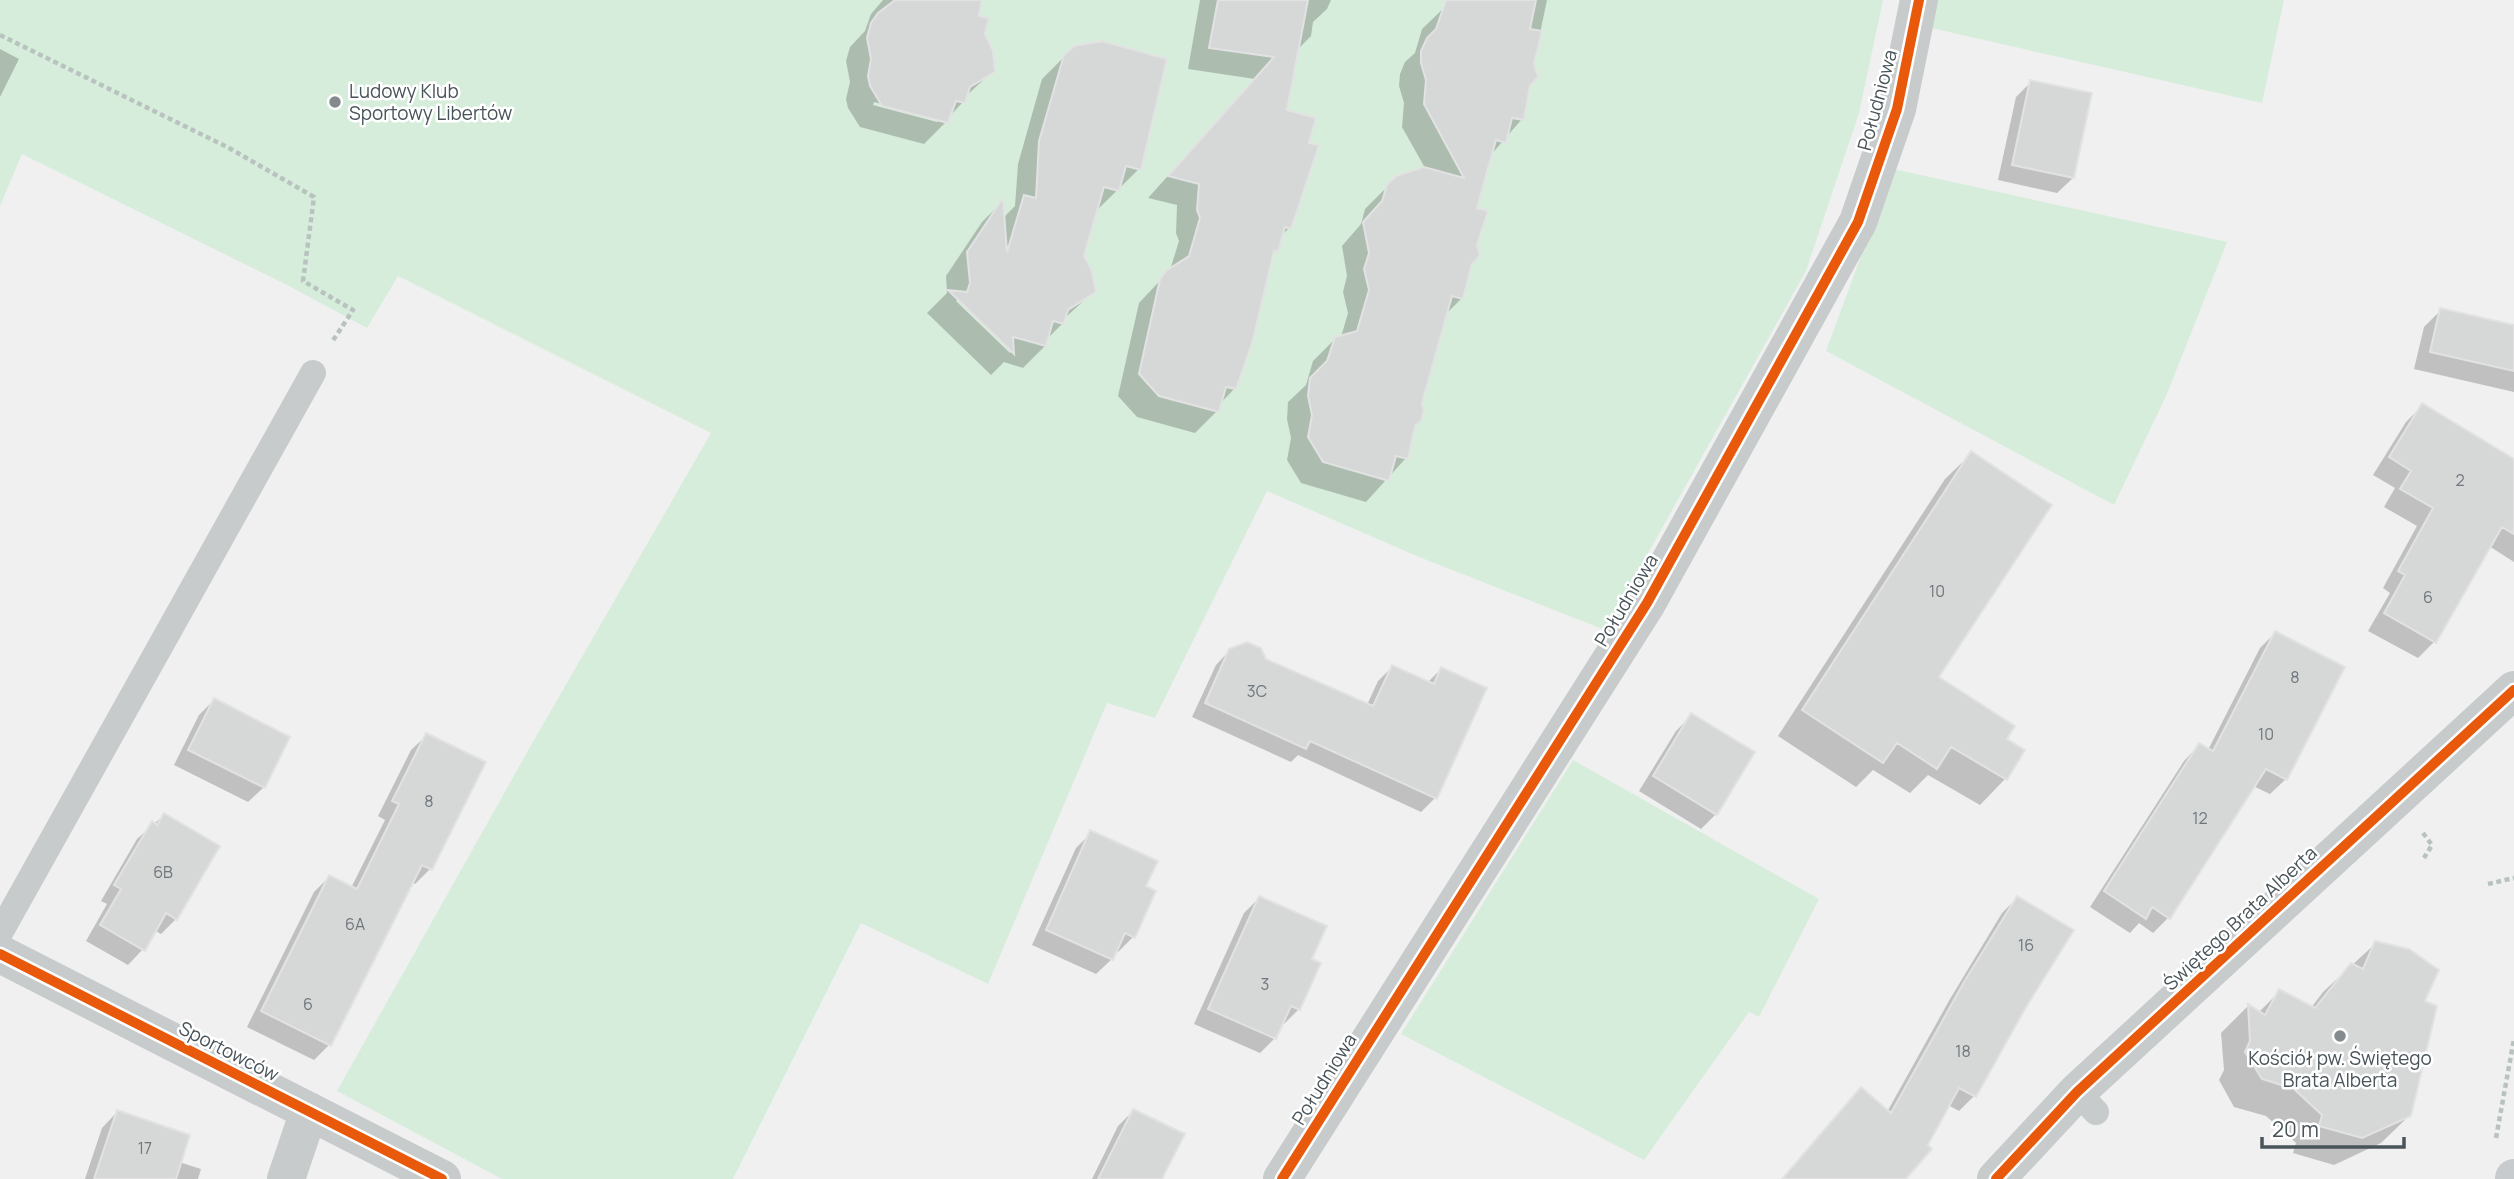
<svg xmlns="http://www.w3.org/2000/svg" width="2514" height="1179" viewBox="0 0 2514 1179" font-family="Manrope,sans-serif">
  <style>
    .green { fill: #d7eddc }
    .shadow { fill: #0003; fill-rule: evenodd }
    .building { fill: #d6d8d8; stroke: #e2e2e3; stroke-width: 2 }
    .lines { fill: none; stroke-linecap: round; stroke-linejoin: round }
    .path { stroke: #b8c2be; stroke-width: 4.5; stroke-dasharray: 5 3.5; stroke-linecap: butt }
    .lane { stroke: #c8cbcb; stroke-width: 26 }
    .street { stroke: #c8cbcb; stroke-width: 38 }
    .secondary { stroke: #c8cbcd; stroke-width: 38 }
    .cycleway-casing { stroke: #fff; stroke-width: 15 }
    .cycleway { stroke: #e8590c; stroke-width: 10 }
    .poi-dot { fill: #838b8e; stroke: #fff; stroke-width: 2.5 }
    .labels { text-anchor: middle; stroke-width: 5; stroke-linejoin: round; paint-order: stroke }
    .number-label { font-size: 16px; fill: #6e767b }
    .poi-label { font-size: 19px; fill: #49545a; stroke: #fff; text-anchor: start }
    .street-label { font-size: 19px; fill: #49545a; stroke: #fff }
  </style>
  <rect width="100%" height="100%" fill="#f0f0f0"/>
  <!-- green -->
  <path class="green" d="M 0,0 L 1883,0 L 1859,113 L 1806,271 L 1605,630 L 1419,557 L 1267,491 L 1155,718 L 1107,703 L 988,984 L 861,923 L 733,1179 L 502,1179 L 337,1091 L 530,747 L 711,433 L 398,276 L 367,328 L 291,287 L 22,154 L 0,206 Z
    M 1937,0 L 2284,0 L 2262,103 L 1931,28 Z
    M 1893,169 L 2227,242 L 2167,394 L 2114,505 L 1826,351 Z
    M 1573,760 L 1819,899 L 1759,1017 L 1749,1012 L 1644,1160 L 1401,1034 Z"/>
  <!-- shadow -->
  <path class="shadow" d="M 883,0 L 981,0 L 977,18 L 993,71 L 965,97 L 963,102 L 948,118 L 946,122 L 924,144 L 860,127 L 848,108 L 846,99 L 850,82 L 846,61 L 850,47 L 865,31 L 871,14 ZM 874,102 L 940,119 L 937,122 L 873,105 Z
    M 1200,0 L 1331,0 L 1327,9 L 1313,22 L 1311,36 L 1297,50 L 1285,111 L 1289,228 L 1280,237 L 1276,251 L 1270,256 L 1235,388 L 1219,405 L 1217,411 L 1195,433 L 1137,417 L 1118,396 L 1139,303 L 1170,270 L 1179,241 L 1176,233 L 1177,205 L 1148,198 L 1255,79 L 1188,69 Z
    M 1447,0 L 1547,0 L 1522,119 L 1490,156 L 1475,209 L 1471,263 L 1462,298 L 1445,315 L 1406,458 L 1366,502 L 1301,483 L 1287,460 L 1291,438 L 1287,419 L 1288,402 L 1306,385 L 1313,361 L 1336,338 L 1341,337 L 1348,313 L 1343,292 L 1347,276 L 1342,246 L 1361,224 L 1365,209 L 1397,177 L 1425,168 L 1402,127 L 1404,103 L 1399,86 L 1400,74 L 1405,62 L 1415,53 L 1422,29 L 1446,6 Z
    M 0,49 L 19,59 L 0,97 Z
    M 1065,56 L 1139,169 L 1094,213 L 1082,256 L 1094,291 L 1064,319 L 1063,323 L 1046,340 L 1045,346 L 1023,368 L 1004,362 L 991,375 L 927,313 L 947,293 L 946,276 L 982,222 L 1002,202 L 1003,218 L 1015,206 L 1018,164 L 1042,79 ZM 959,298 L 1013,350 L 1010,353 L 956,301 Z
    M 2031,82 L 2073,178 L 2057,193 L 1998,180 L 2016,97 Z
    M 2441,310 L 2514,326 L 2514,392 L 2414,369 L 2424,327 Z
    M 2423,405 L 2514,460 L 2514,562 L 2489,546 L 2435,641 L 2418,658 L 2368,631 L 2390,593 L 2383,588 L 2417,526 L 2384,507 L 2395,488 L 2373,475 L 2406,422 Z
    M 1971,454 L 1936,678 L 2004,739 L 2023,751 L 2005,779 L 1980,805 L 1928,775 L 1910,793 L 1873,770 L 1856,787 L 1778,736 L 1945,479 Z
    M 2275,633 L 2286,779 L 2270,794 L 2253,786 L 2168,918 L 2153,933 L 2139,923 L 2130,933 L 2090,907 L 2184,761 L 2199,745 L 2208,750 L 2260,648 Z
    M 1230,650 L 1264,660 L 1367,705 L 1378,681 L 1392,667 L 1427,683 L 1441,669 L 1435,798 L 1421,812 L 1298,755 L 1291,762 L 1192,717 L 1216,665 Z
    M 214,700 L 264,787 L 248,802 L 174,765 L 199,715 Z
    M 1691,716 L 1716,814 L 1701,829 L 1639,791 L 1676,731 Z
    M 427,735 L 430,869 L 415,884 L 411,882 L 329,1045 L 314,1060 L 247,1027 L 314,892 L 329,877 L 351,888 L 385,820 L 378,816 L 411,750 Z
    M 164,815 L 176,919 L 161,934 L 154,930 L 143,949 L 128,965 L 86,941 L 107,904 L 101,901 L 137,839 Z
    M 1091,833 L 1144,887 L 1153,892 L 1133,937 L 1118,952 L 1115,951 L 1112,959 L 1096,974 L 1032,945 L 1076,848 Z
    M 1259,898 L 1309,959 L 1299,1009 L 1284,1024 L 1281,1023 L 1275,1038 L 1260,1053 L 1194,1024 L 1244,913 Z
    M 2017,898 L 2024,1008 L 1974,1096 L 1959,1111 L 1948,1105 L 1904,1179 L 1782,1179 L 1861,1089 L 1887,1112 L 1950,999 L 2002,913 Z
    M 2376,943 L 2422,1002 L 2410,1115 L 2381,1143 L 2334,1165 L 2293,1153 L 2296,1143 L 2266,1116 L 2234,1107 L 2219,1080 L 2224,1070 L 2221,1033 L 2248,1006 L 2259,1012 L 2280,991 L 2311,1008 L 2323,992 Z
    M 1133,1111 L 1161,1179 L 1092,1179 L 1118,1126 Z
    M 117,1112 L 179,1162 L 201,1169 L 198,1179 L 85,1179 L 102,1128 Z"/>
  <!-- building -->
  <path class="building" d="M 895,0 L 982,0 L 979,16 L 989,18 L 985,34 L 993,51 L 995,72 L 970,87 L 965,103 L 956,101 L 948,123 L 882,106 L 870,86 L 868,76 L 871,59 L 867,38 L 871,23 L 878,13 Z
    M 1218,0 L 1308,0 L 1287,110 L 1316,118 L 1309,143 L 1319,145 L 1291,229 L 1285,227 L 1278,252 L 1274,251 L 1253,340 L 1236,389 L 1226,387 L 1219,412 L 1159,396 L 1139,374 L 1160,279 L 1167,270 L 1189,256 L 1200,218 L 1197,210 L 1199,184 L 1168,176 L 1274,57 L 1209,48 Z
    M 1446,0 L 1536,0 L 1530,29 L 1542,31 L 1534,64 L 1538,77 L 1530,86 L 1524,120 L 1512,118 L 1506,143 L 1496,140 L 1477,208 L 1488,211 L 1477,245 L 1480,256 L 1472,264 L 1463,299 L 1452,296 L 1422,403 L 1424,411 L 1421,421 L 1415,426 L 1408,459 L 1396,456 L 1389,481 L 1323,462 L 1308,437 L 1312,415 L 1308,396 L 1310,378 L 1327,361 L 1335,337 L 1357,331 L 1369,290 L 1364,269 L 1369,253 L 1363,222 L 1382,201 L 1387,185 L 1396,176 L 1424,167 L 1464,178 L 1424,104 L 1426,80 L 1421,63 L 1421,51 L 1427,38 L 1436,29 Z
    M 1102,41 L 1167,59 L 1141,170 L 1126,166 L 1119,191 L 1104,187 L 1084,256 L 1092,271 L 1096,292 L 1068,310 L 1064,324 L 1053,321 L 1046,346 L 1013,337 L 1014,354 L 948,290 L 967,292 L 970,283 L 967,252 L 1003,198 L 1007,252 L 1024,195 L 1036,198 L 1039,141 L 1064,55 L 1074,46 Z
    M 2030,80 L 2092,93 L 2074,178 L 2012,165 Z
    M 2440,308 L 2514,325 L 2514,371 L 2430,352 Z
    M 2422,403 L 2514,459 L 2514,534 L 2502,527 L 2436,643 L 2384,613 L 2405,575 L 2398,571 L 2433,508 L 2400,489 L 2411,471 L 2389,457 Z
    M 1971,451 L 2052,505 L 1939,677 L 2015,726 L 2007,739 L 2025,750 L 2007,780 L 1951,747 L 1937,769 L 1897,743 L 1883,763 L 1802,710 Z
    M 2275,631 L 2345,667 L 2287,780 L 2266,769 L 2170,919 L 2152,907 L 2146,919 L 2104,891 L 2199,743 L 2213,751 Z
    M 1247,642 L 1261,648 L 1266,659 L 1373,706 L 1392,665 L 1434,684 L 1441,667 L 1487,688 L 1437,799 L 1310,741 L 1306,749 L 1205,703 L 1229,649 Z
    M 214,698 L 290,737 L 265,788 L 188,750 Z
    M 1691,713 L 1755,752 L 1717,815 L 1653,776 Z
    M 426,733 L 486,762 L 432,870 L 422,865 L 331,1046 L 261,1011 L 329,875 L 357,889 L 399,804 L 392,801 Z
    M 164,813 L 220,846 L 177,920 L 166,913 L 145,951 L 100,925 L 121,889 L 114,885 L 152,821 L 157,825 Z
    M 1090,830 L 1158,861 L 1146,886 L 1156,891 L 1135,938 L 1125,933 L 1113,960 L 1046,930 Z
    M 1259,896 L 1327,926 L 1312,959 L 1321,963 L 1300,1010 L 1291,1006 L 1276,1039 L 1208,1009 Z
    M 2017,896 L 2074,930 L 2025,1009 L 1976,1097 L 1959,1088 L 1928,1145 L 1932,1149 L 1906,1179 L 1782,1179 L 1861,1087 L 1891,1113 L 1964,982 Z
    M 2375,941 L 2409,949 L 2439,970 L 2425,1001 L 2437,1006 L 2411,1116 L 2362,1138 L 2319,1126 L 2322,1115 L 2294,1089 L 2262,1079 L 2245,1052 L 2250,1041 L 2248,1004 L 2265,1015 L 2279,989 L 2315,1008 L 2351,963 L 2363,969 Z
    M 1133,1109 L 1185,1134 L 1162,1179 L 1098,1179 Z
    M 117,1110 L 190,1135 L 176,1179 L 94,1179 Z"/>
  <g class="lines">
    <!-- path -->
    <path class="path" d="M 0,35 L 229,148 L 314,197 L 303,281 L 353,310 L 332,342
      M 2423,833 L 2432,845 L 2424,858
      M 2488,884 L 2514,878
      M 2496,1138 L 2514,1039"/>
    <!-- lane -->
    <path class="lane" d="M 0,933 L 313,373
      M 2077,1092 L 2096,1112"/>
    <!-- street -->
    <path class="street" d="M 0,954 L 442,1179
      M 286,1179 L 309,1111
      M 1282,1179 L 1647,603 L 1858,222 L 1897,109 L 1919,0
      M 1996,1179 L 2077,1092 L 2514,690"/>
    <!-- secondary -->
    <path class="secondary" d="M 2514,1179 L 2514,1178"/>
    <!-- cycleway casing -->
    <g class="cycleway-casing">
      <path id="cycleway" d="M 0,954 L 442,1179
        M 1282,1179 L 1647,603 L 1858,222 L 1897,109 L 1919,0
        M 1996,1179 L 2077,1092 L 2514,690"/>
    </g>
    <!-- cycleway -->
    <use href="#cycleway" class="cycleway"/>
  </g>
  <!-- markers -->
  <g class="poi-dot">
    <circle cx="335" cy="102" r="7"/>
    <circle cx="2340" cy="1036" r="7"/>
  </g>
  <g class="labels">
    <!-- number labels -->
    <g class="number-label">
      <text x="2460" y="486">2</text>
      <text x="1937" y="597">10</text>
      <text x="2428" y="603">6</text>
      <text x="2295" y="683">8</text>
      <text x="1257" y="697">3C</text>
      <text x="2266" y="740">10</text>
      <text x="429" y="807">8</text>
      <text x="2200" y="824">12</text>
      <text x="163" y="878">6B</text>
      <text x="355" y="930">6A</text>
      <text x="2026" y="951">16</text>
      <text x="1265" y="990">3</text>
      <text x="308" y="1010">6</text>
      <text x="1963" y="1057">18</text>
      <text x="145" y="1154">17</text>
    </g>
    <!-- poi labels -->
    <g class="poi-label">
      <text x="349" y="98">Ludowy Klub<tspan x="349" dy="22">Sportowy Libertów</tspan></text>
      <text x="2340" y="1065" text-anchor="middle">Kościół pw. Świętego<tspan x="2340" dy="22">Brata Alberta</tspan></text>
    </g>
    <!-- street labels -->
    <g class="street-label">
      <text transform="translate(1877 100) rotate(-75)" y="7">Południowa</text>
      <text transform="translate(1626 600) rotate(-59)" y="7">Południowa</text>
      <text transform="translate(2240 918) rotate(-43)" y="7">Świętego Brata Alberta</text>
      <text transform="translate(229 1051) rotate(27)" y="7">Sportowców</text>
      <text transform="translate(1324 1079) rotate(-58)" y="7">Południowa</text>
    </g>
  </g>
  <!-- scale -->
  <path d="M2262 1137v10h142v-10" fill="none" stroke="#49545a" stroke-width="3.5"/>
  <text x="2272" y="1137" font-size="21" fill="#49545a" stroke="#ffffff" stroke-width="5" paint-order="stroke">20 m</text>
</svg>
